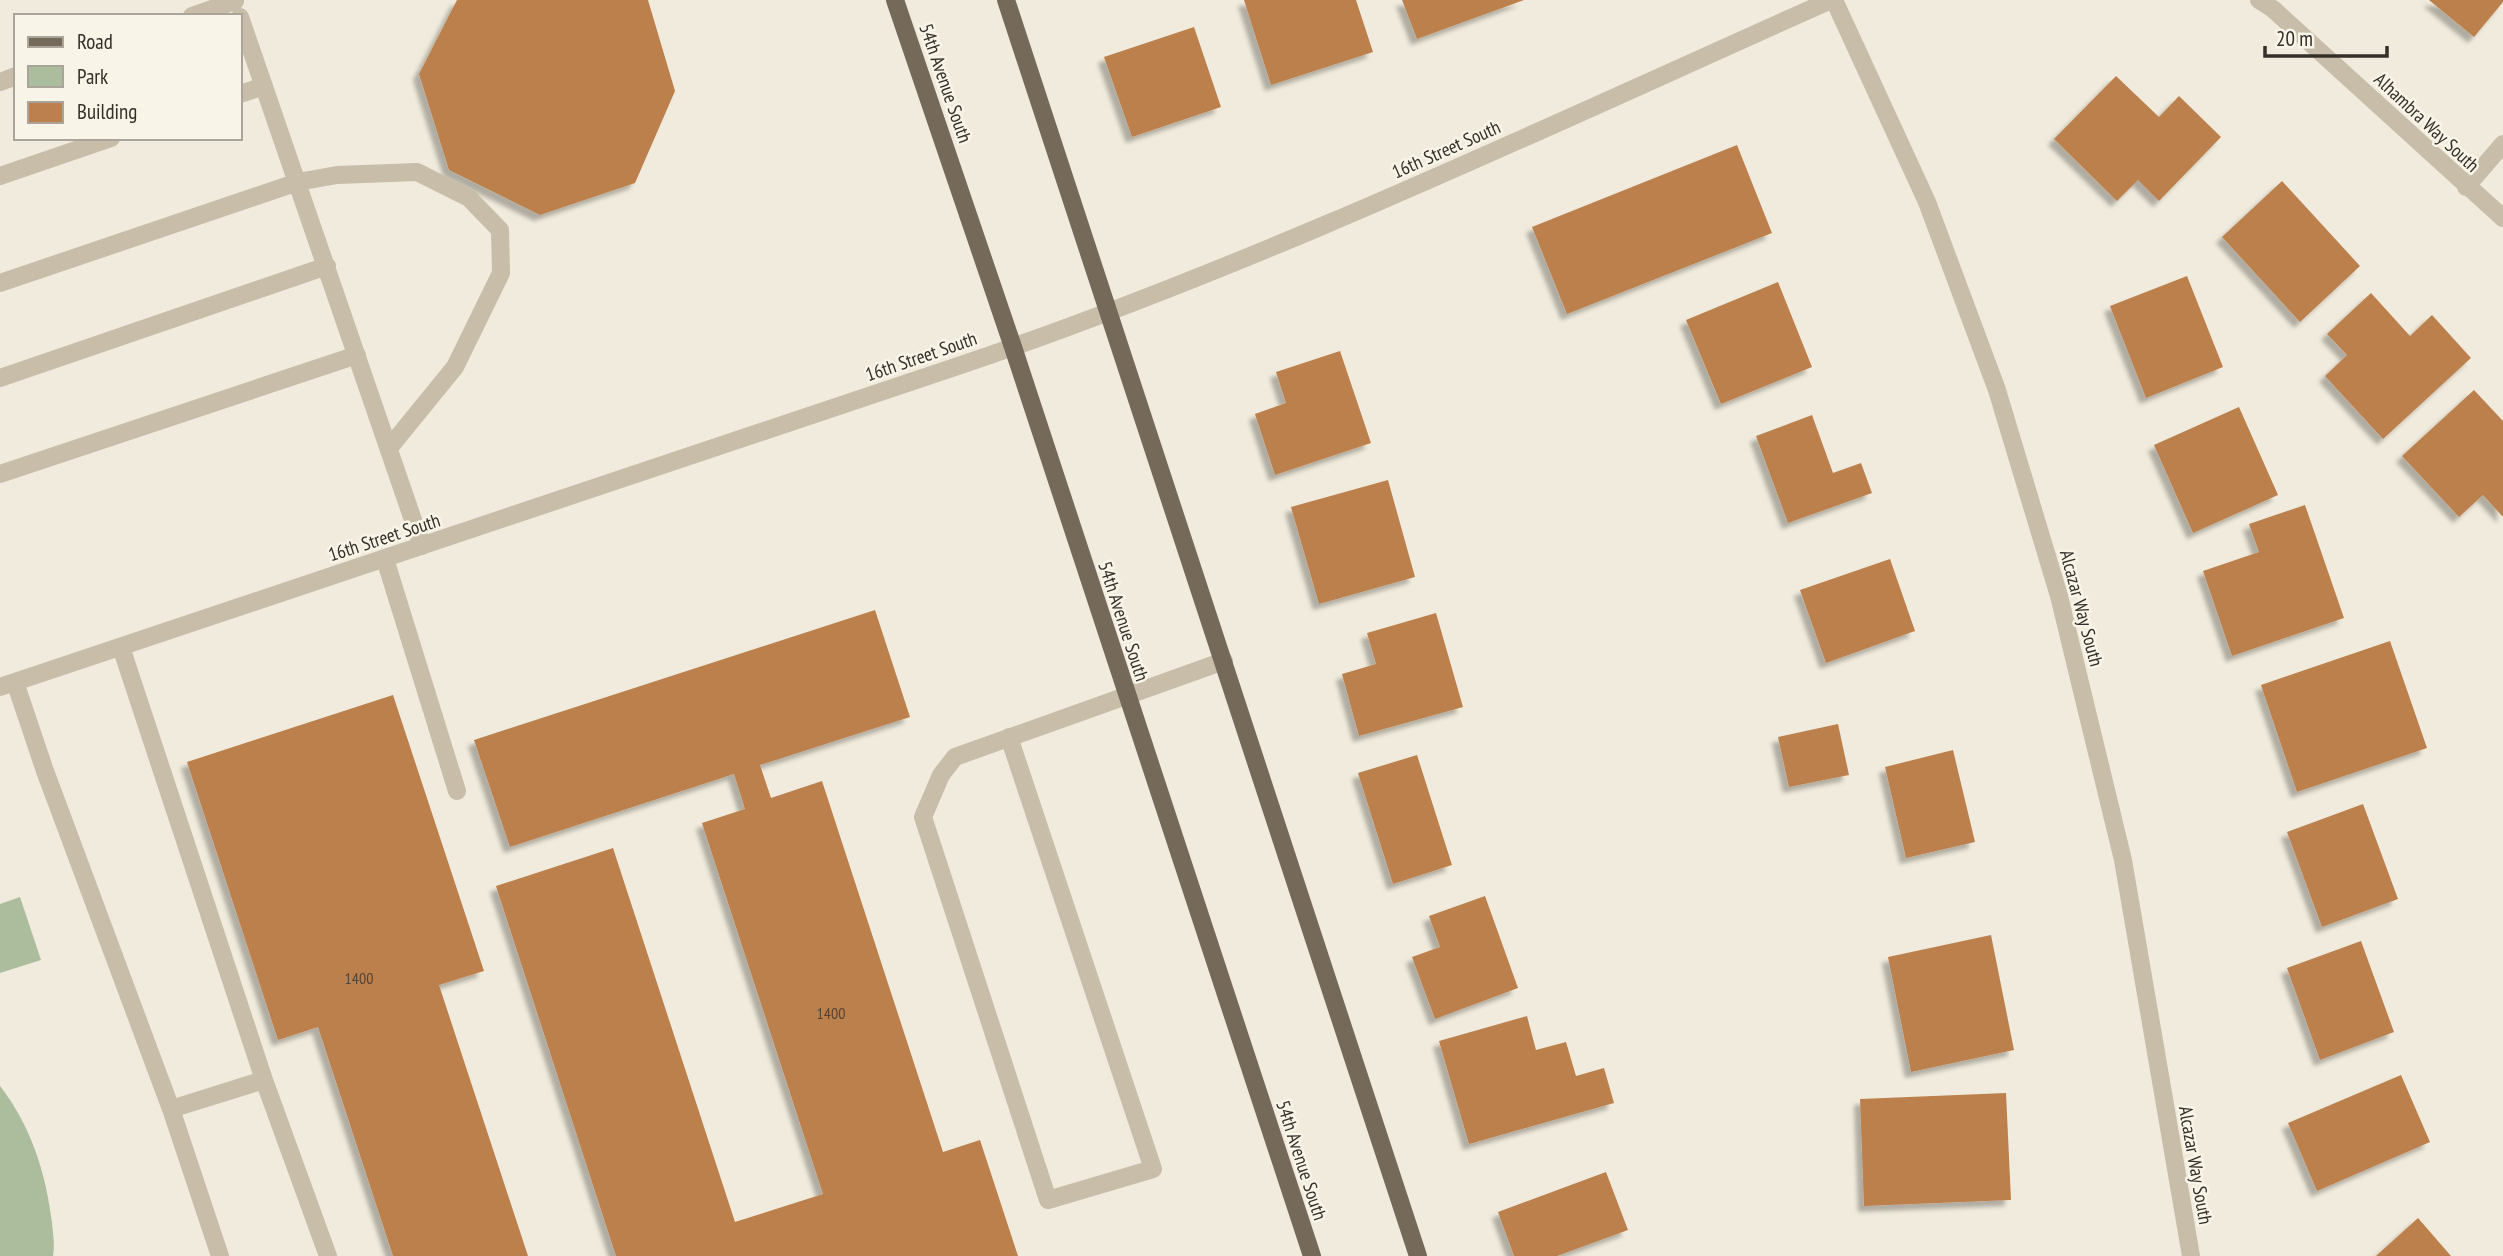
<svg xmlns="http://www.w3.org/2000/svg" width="2503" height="1256" viewBox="0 0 2503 1256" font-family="'PT Sans Narrow',sans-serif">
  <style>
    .green { fill: #acbd9d }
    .building { fill: #bc804e; filter: url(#shadow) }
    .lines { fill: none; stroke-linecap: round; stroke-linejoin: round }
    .minor { stroke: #c7bda9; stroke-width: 18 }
    .major { stroke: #75695a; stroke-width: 18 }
    .labels { text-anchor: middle; stroke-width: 5; stroke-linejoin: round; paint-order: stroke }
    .number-label { font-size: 16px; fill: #564332 }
    .street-label { font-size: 19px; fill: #342f28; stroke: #f8f4e8 }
  </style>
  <defs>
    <filter id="shadow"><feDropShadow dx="-6" dy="6" stdDeviation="2" flood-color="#0004"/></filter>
  </defs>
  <rect width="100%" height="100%" fill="#f0ebdc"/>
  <!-- green -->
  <path class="green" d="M 20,897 L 41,960 L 0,973 L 0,904 Z
    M 0,1086 C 31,1126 46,1173 52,1223 C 53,1234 55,1245 53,1256 L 0,1256 Z"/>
  <!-- building -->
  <path class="building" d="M 457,0 L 648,0 L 675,91 L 635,183 L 540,215 L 449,170 L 419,74 Z
    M 1244,0 L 1356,0 L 1373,52 L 1271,85 Z
    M 1402,0 L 1524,0 L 1417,39 Z
    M 2429,0 L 2503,0 L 2503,2 L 2474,37 Z
    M 1194,27 L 1221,107 L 1132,137 L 1104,57 Z
    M 2116,76 L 2159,117 L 2179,96 L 2221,137 L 2159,201 L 2138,180 L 2117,201 L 2054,139 Z
    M 1737,145 L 1772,233 L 1567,314 L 1532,227 Z
    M 2282,181 L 2360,266 L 2300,322 L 2222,237 Z
    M 2187,276 L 2223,367 L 2146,398 L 2110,306 Z
    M 1778,282 L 1812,367 L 1721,404 L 1686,320 Z
    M 2371,293 L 2410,336 L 2432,315 L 2471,358 L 2383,439 L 2325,376 L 2347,355 L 2327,334 Z
    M 1340,351 L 1371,443 L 1275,475 L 1255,414 L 1286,403 L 1276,372 Z
    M 2474,390 L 2503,421 L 2503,517 L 2483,495 L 2459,517 L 2402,456 Z
    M 2239,407 L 2278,495 L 2193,533 L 2154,445 Z
    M 1812,415 L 1833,473 L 1861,463 L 1872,493 L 1788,523 L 1756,436 Z
    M 1388,480 L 1415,577 L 1319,604 L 1291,507 Z
    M 2305,505 L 2344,618 L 2232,656 L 2203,571 L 2259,552 L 2249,524 Z
    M 1890,559 L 1915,631 L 1826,663 L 1800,590 Z
    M 875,610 L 910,717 L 760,765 L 771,798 L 822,781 L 943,1152 L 980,1140 L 1018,1256 L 616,1256 L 496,886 L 613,848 L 735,1222 L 823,1194 L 702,823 L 745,809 L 734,774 L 510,847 L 474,740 Z
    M 1436,613 L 1463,707 L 1359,736 L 1342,674 L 1376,664 L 1367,633 Z
    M 2390,641 L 2427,748 L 2297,792 L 2261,685 Z
    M 393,695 L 484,971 L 439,985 L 528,1256 L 393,1256 L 318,1027 L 278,1040 L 187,762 Z
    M 1838,724 L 1849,775 L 1789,787 L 1778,737 Z
    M 1953,750 L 1975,842 L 1906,858 L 1885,767 Z
    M 1417,755 L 1452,865 L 1393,884 L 1358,773 Z
    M 2363,804 L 2398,899 L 2322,927 L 2287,832 Z
    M 1485,896 L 1518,988 L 1435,1019 L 1412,957 L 1440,947 L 1429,916 Z
    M 1991,935 L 2014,1050 L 1911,1072 L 1888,957 Z
    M 2361,941 L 2394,1032 L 2320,1060 L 2287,968 Z
    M 1527,1016 L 1536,1050 L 1566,1042 L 1576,1076 L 1604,1068 L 1614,1103 L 1469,1144 L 1439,1041 Z
    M 2401,1075 L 2430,1142 L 2317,1191 L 2288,1123 Z
    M 2006,1093 L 2011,1200 L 1864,1206 L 1860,1099 Z
    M 1606,1172 L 1628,1230 L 1557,1256 L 1514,1256 L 1498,1212 Z
    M 2418,1218 L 2451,1256 L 2376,1256 Z"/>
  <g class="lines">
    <!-- minor -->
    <path class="minor" d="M 1834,0 L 1927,202 L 1997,390 L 2059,596 L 2123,860 L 2191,1256
      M 2259,0 L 2273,9 L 2503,218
      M 192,16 L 235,1
      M 240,17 L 422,546
      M 0,82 L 16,76
      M 240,94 L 264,86
      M 0,176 L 111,138
      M 2466,187 L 2503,144
      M 0,283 L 298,182 L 337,175 L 417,172 L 469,198 L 500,230 L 501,273 L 455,367 L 389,448
      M 0,378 L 327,266
      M 0,474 L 357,355
      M 385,559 L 457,791
      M 15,682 L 45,771 L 171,1109 L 264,1080 L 121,647
      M 0,687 L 961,365 C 1259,264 1544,128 1831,0
      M 1009,737 L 1153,1169 L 1048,1200 L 923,817 L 941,775 L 955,757 L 1224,661
      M 264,1080 L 328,1256
      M 171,1109 L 220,1256"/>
    <!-- major -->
    <path class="major" d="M 895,0 L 1013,347 L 1312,1256
      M 1006,0 L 1418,1256"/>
  </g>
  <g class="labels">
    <!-- number labels -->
    <g class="number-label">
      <text x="359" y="984">1400</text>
      <text x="831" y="1019">1400</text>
    </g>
    <!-- street labels -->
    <g class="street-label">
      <text transform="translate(946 83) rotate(71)" y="7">54th Avenue South</text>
      <text transform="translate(2427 122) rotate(43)" y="7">Alhambra Way South</text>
      <text transform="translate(1446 149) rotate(-24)" y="7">16th Street South</text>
      <text transform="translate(921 356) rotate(-19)" y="7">16th Street South</text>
      <text transform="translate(384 537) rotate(-18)" y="7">16th Street South</text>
      <text transform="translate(2082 608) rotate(75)" y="7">Alcazar Way South</text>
      <text transform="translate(1124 621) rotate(72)" y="7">54th Avenue South</text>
      <text transform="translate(1302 1160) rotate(72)" y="7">54th Avenue South</text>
      <text transform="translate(2196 1165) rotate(80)" y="7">Alcazar Way South</text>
    </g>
  </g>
  <!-- legend -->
  <rect x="14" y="14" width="228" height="126" fill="#f8f4e8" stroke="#aaa59b" stroke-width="2"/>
  <rect x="28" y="37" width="35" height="10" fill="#75695a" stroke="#aaa59b" stroke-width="2"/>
  <text x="77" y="49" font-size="21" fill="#342f28">Road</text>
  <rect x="28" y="66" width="35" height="21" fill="#acbd9d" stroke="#aaa59b" stroke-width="2"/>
  <text x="77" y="84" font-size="21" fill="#342f28">Park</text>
  <rect x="28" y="102" width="35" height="21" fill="#bc804e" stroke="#aaa59b" stroke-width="2"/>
  <text x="77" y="119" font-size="21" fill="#342f28">Building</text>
  <!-- scale -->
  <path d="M2265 46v10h122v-10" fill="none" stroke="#342f28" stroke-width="3.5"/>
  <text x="2276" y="46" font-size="21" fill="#342f28" stroke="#f8f4e8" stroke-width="5" paint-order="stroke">20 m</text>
</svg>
